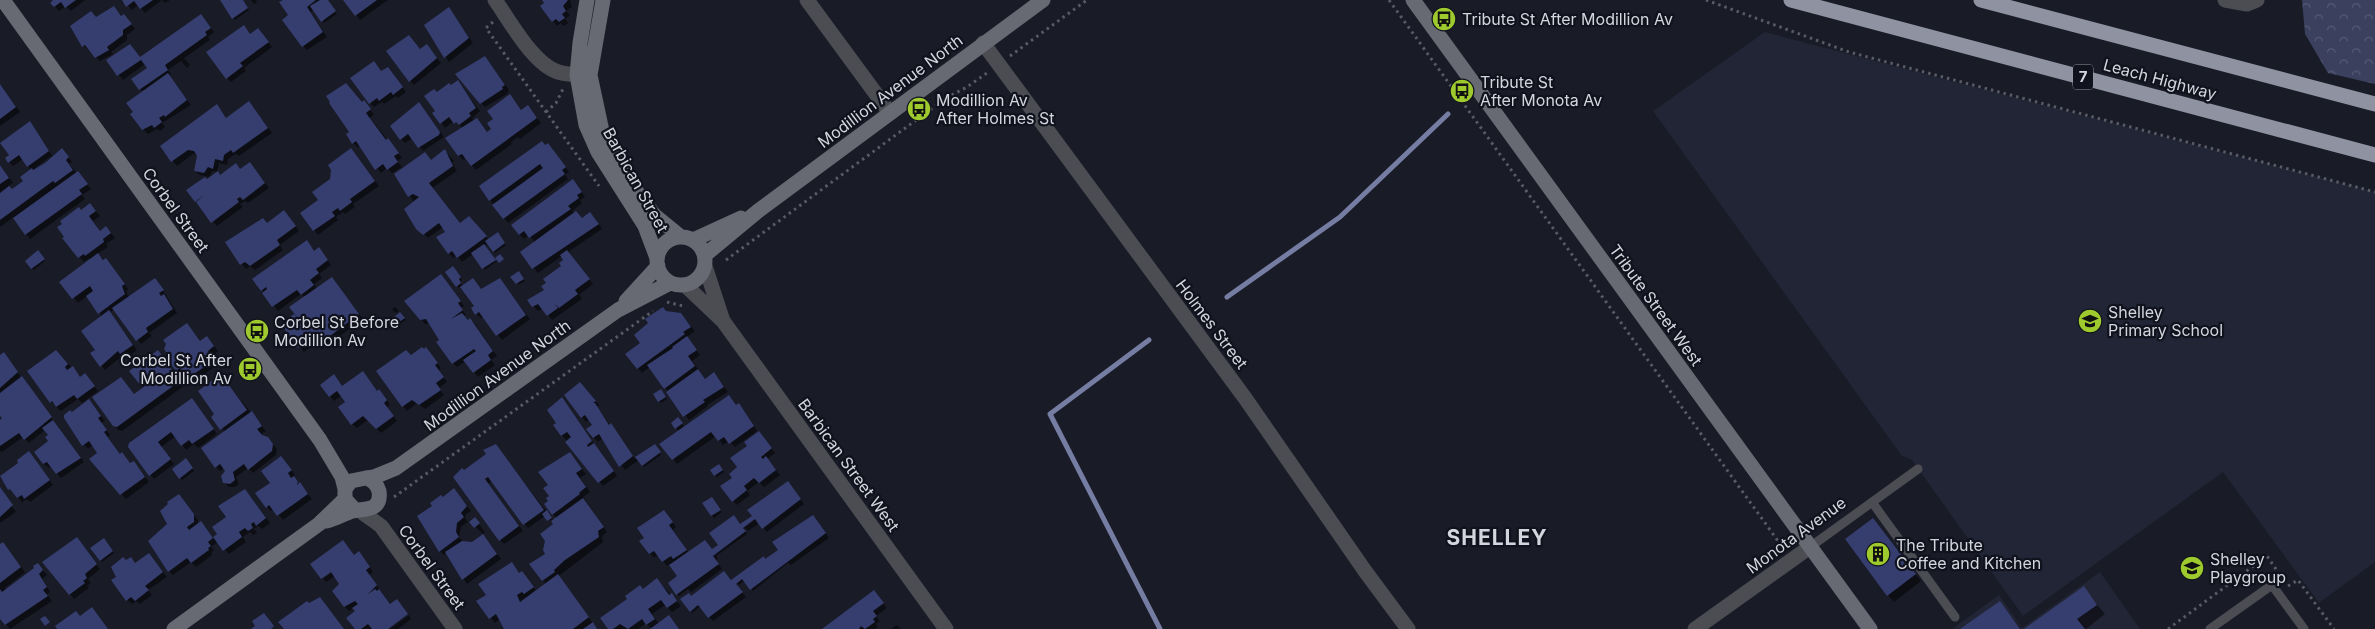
<svg xmlns="http://www.w3.org/2000/svg" width="2375" height="629" viewBox="0 0 2375 629" font-family="Inter,sans-serif">
  <style>
    .built { fill: #222535 }
    .park { fill: url(#park-crowns) }
    .shadow { fill: #0007; fill-rule: evenodd }
    .lines { fill: none; stroke-linecap: round; stroke-linejoin: round }
    .stream { stroke: #767da3; stroke-width: 5 }
    .building { fill: #363e6f }
    .path { stroke: #585a64; stroke-width: 3; stroke-dasharray: 2.5 4; stroke-linecap: butt }
    .lane { stroke: #4c4d53; stroke-width: 9 }
    .street { stroke: #4c4d53; stroke-width: 15 }
    .secondary { stroke: #676973; stroke-width: 15 }
    .highway { stroke: #8f92a1; stroke-width: 15 }
    .labels { text-anchor: middle; stroke-width: 4.5; stroke-linejoin: round; paint-order: stroke }
    .shield { fill: #10121d; stroke: #999ba4; stroke-width: 1 }
    .shield-label { font-size: 15px; font-weight: bold; fill: #d4d6de }
    .poi-label { font-size: 16px; fill: #d4d6de; stroke: #10121d; text-anchor: start }
    .street-label { font-size: 16px; fill: #d4d6de; stroke: #10121d }
    .district-label { font-size: 21px; font-weight: bold; letter-spacing: 1px; fill: #d4d6de; stroke: #10121d }
  </style>
  <defs>
    <pattern id="park-crowns" width="20" height="18" patternUnits="userSpaceOnUse" patternTransform="scale(1.25)"><rect width="20" height="18" fill="#3a405e"/><path d="M2 6a3 3 0 1 1 6 0M12 15a3 3 0 1 1 6 0" fill="none" stroke="#565b75"/></pattern>
  </defs>
  <rect width="100%" height="100%" fill="#191b27"/>
  <!-- built -->
  <path class="built" d="M 1765,32 L 2375,192 L 2375,562 L 2319,603 L 2223,472 L 2023,616 L 1912,460 L 1902,456 L 1653,111 Z
    M 2100,572 L 2140,629 L 1952,629 L 1999,595 L 2022,628 Z"/>
  <!-- park -->
  <path class="park" d="M 2302,0 L 2375,0 L 2375,84 L 2328,73 L 2305,34 Z"/>
  <!-- shadow -->
  <path class="shadow" d="M 54,0 L 85,0 L 71,11 L 66,6 L 59,11 L 52,3 Z
    M 123,0 L 170,0 L 165,3 L 162,0 L 145,13 L 138,5 L 132,10 Z
    M 242,0 L 249,10 L 235,20 L 233,18 Z
    M 251,0 L 256,0 L 257,2 L 254,4 Z
    M 285,0 L 327,0 L 337,14 L 324,23 L 314,9 L 310,12 L 327,37 L 307,50 L 303,46 Z
    M 345,0 L 388,0 L 360,20 Z
    M 543,0 L 570,0 L 572,7 L 566,11 L 570,15 L 565,19 L 568,23 L 564,26 L 561,23 L 557,26 L 553,21 Z
    M 449,9 L 473,43 L 449,62 L 425,26 Z
    M 118,12 L 122,17 L 128,20 L 135,29 L 127,35 L 127,40 L 111,52 L 113,54 L 100,61 L 84,46 L 72,26 Z
    M 201,16 L 214,32 L 208,37 L 210,40 L 184,58 L 190,65 L 187,68 L 181,61 L 168,70 L 171,74 L 169,76 L 191,105 L 162,123 L 165,127 L 160,131 L 157,129 L 148,134 L 143,129 L 144,92 L 140,89 L 148,68 L 145,64 L 123,80 L 108,61 L 130,45 L 140,58 Z
    M 262,34 L 272,47 L 244,68 L 246,71 L 231,82 L 227,78 L 253,39 Z
    M 409,36 L 420,50 L 427,46 L 441,63 L 414,85 L 410,81 Z
    M 489,62 L 509,90 L 507,94 L 485,107 L 481,103 Z
    M 382,72 L 392,73 L 406,92 L 398,98 L 396,96 L 384,104 L 382,102 L 374,107 L 370,103 Z
    M 458,82 L 480,111 L 472,118 L 474,121 L 477,119 L 488,133 L 493,129 L 494,119 L 510,96 L 522,111 L 532,111 L 541,123 L 520,139 L 518,137 L 511,142 L 512,144 L 476,170 L 466,158 L 463,160 L 459,156 L 447,138 L 463,128 L 454,121 L 445,128 L 434,113 L 436,112 L 437,93 Z
    M 0,84 L 20,112 L 0,126 Z
    M 345,84 L 374,114 L 370,118 L 402,158 L 397,161 L 402,167 L 392,173 L 387,168 L 381,173 L 360,146 L 358,147 L 353,143 Z
    M 253,107 L 272,133 L 239,156 L 236,154 L 228,159 L 227,165 L 219,163 L 217,172 L 213,171 L 209,177 L 200,175 L 195,171 L 198,155 L 193,154 L 177,166 L 161,146 L 221,110 L 227,119 Z
    M 423,108 L 444,137 L 423,151 L 413,138 L 405,143 L 401,139 Z
    M 30,123 L 53,157 L 66,154 L 72,162 L 69,164 L 91,189 L 82,195 L 85,199 L 30,239 L 14,217 L 0,227 L 0,165 L 13,183 L 8,186 L 12,191 L 25,181 L 31,170 L 23,159 L 13,166 L 9,162 ZM 51,156 L 53,158 L 36,169 L 35,168 Z
    M 548,144 L 569,172 L 565,175 L 568,179 L 508,223 L 480,187 Z
    M 445,151 L 454,161 L 452,163 L 457,171 L 432,188 L 460,224 L 473,222 L 489,240 L 499,236 L 506,245 L 495,253 L 488,243 L 484,246 L 496,262 L 485,270 L 473,254 L 462,262 L 456,255 L 453,258 L 449,253 L 438,238 L 447,232 L 443,227 L 428,238 L 424,234 L 414,202 L 396,174 L 431,161 Z
    M 355,154 L 379,186 L 353,204 L 355,207 L 345,214 L 343,212 L 336,217 L 338,220 L 318,235 L 302,214 L 320,200 L 331,179 Z
    M 254,168 L 269,188 L 248,203 L 245,201 L 240,204 L 243,207 L 217,226 L 196,201 L 207,181 Z
    M 577,185 L 585,197 L 580,200 L 582,203 L 572,211 L 583,220 L 595,218 L 602,229 L 568,252 L 593,284 L 579,295 L 582,299 L 552,320 L 543,308 L 538,311 L 528,300 L 546,290 L 565,260 L 562,256 L 538,273 L 522,252 L 535,242 L 529,235 L 524,239 L 519,234 Z
    M 90,204 L 100,216 L 93,221 L 100,232 L 106,227 L 115,238 L 106,244 L 108,247 L 97,254 L 110,264 L 128,289 L 126,291 L 129,298 L 159,284 L 177,313 L 149,333 L 152,336 L 141,344 L 115,309 L 110,312 L 137,350 L 126,358 L 123,355 L 105,370 L 92,354 L 96,350 L 103,317 L 87,296 L 78,303 L 61,282 L 91,260 L 89,258 L 84,262 L 64,239 L 81,211 Z
    M 288,216 L 299,231 L 280,245 L 283,250 L 255,270 L 250,266 L 246,269 L 226,242 Z
    M 307,242 L 315,252 L 323,253 L 331,265 L 319,274 L 322,278 L 314,284 L 317,289 L 332,278 L 363,319 L 322,349 L 316,343 L 304,352 L 283,324 L 296,314 L 305,297 L 301,294 L 278,311 L 262,290 Z
    M 40,254 L 45,261 L 34,270 L 32,268 Z
    M 455,270 L 462,280 L 459,282 L 463,286 L 481,290 L 500,280 L 530,319 L 502,340 L 483,316 L 481,318 L 476,314 L 476,306 L 461,286 L 459,288 L 447,272 Z
    M 520,274 L 525,281 L 518,285 L 517,283 Z
    M 445,280 L 464,306 L 461,308 L 466,315 L 464,316 L 475,324 L 497,356 L 491,360 L 495,365 L 478,377 L 466,361 L 457,367 L 453,363 L 430,323 L 425,324 L 406,301 Z
    M 395,307 L 399,311 L 395,313 L 392,309 Z
    M 666,312 L 685,319 L 695,331 L 687,337 L 700,355 L 692,361 L 706,380 L 718,378 L 728,392 L 707,405 L 708,406 L 689,420 L 650,367 L 642,373 L 638,368 L 641,343 Z
    M 402,315 L 406,320 L 398,325 L 397,323 Z
    M 187,324 L 201,342 L 207,338 L 218,351 L 211,356 L 216,366 L 193,382 L 185,372 L 181,375 L 176,370 L 167,344 Z
    M 430,353 L 441,368 L 439,370 L 447,382 L 439,388 L 444,395 L 425,409 L 417,403 L 407,411 L 378,372 L 411,356 Z
    M 4,354 L 84,462 L 61,478 L 51,466 L 49,468 L 44,464 L 36,452 L 49,441 L 49,436 L 45,430 L 29,443 L 23,437 L 2,452 L 0,451 L 0,421 L 4,419 L 0,415 L 0,357 Z
    M 61,356 L 81,378 L 85,375 L 98,391 L 82,403 L 78,399 L 61,411 L 51,402 Z
    M 162,356 L 184,386 L 122,431 L 118,430 L 114,425 L 134,396 L 144,388 L 131,371 Z
    M 221,376 L 266,431 L 261,434 L 263,437 L 267,438 L 277,449 L 276,455 L 253,473 L 248,468 L 236,477 L 239,484 L 235,487 L 229,487 L 224,482 L 227,471 L 225,468 L 220,471 L 216,467 L 225,433 L 216,415 Z
    M 322,385 L 377,392 L 383,395 L 390,405 L 387,407 L 397,421 L 381,433 L 368,420 L 357,428 L 352,424 L 347,402 L 342,395 L 334,401 Z
    M 584,388 L 599,405 L 597,407 L 635,459 L 655,445 L 661,455 L 644,467 L 639,460 L 625,470 L 603,438 L 598,442 L 594,438 L 588,430 L 594,425 L 590,419 L 586,422 L 582,417 L 566,395 Z
    M 662,392 L 667,399 L 661,403 L 659,401 Z
    M 728,396 L 737,406 L 739,405 L 743,409 L 757,431 L 735,447 L 729,441 L 723,445 L 716,436 L 677,464 L 661,444 L 679,431 L 676,428 L 678,419 L 684,427 Z
    M 562,399 L 617,476 L 603,486 L 562,435 Z
    M 89,401 L 105,421 L 101,423 L 110,435 L 108,437 L 121,455 L 122,454 L 131,464 L 138,467 L 149,482 L 126,499 L 91,460 L 99,454 L 93,445 L 88,449 L 72,430 L 72,413 Z
    M 196,404 L 217,434 L 198,448 L 194,444 L 186,450 L 176,436 L 161,447 L 174,464 L 154,479 L 130,447 Z
    M 763,437 L 775,453 L 767,459 L 780,475 L 764,487 L 759,482 L 747,491 L 750,495 L 737,505 L 733,501 L 733,478 L 749,446 Z
    M 496,446 L 554,521 L 557,518 L 553,514 L 550,501 L 574,458 L 586,474 L 580,478 L 590,492 L 583,497 L 607,532 L 602,536 L 603,542 L 559,576 L 597,629 L 506,629 L 500,619 L 495,623 L 478,601 L 487,595 L 512,564 L 520,574 L 522,572 L 526,577 L 536,591 L 546,584 L 531,564 L 547,554 L 555,524 L 545,516 L 528,528 L 492,481 L 488,484 L 523,531 L 504,544 L 500,540 L 455,475 L 488,455 Z
    M 29,453 L 53,485 L 30,502 L 27,499 L 22,502 L 0,477 L 20,463 Z
    M 188,462 L 194,471 L 182,480 L 180,478 Z
    M 286,462 L 295,475 L 293,477 L 312,499 L 283,520 L 274,509 L 271,511 L 267,507 L 271,483 Z
    M 721,467 L 724,472 L 717,477 L 715,475 Z
    M 788,482 L 804,504 L 767,532 L 760,523 L 748,531 L 743,526 L 747,534 L 716,556 L 718,559 L 716,561 L 722,569 L 691,592 L 688,589 L 679,596 L 677,594 L 669,583 L 683,582 L 670,564 L 667,566 L 658,555 L 654,558 L 641,541 L 664,511 L 676,527 L 673,530 L 689,553 L 712,550 L 753,516 Z
    M 454,489 L 471,511 L 466,514 L 465,518 L 468,522 L 461,527 L 459,537 L 463,542 L 472,543 L 487,540 L 501,559 L 467,584 L 447,553 L 444,555 L 440,551 L 443,499 Z
    M 0,490 L 16,512 L 0,523 Z
    M 179,495 L 198,520 L 198,525 L 205,527 L 213,538 L 219,534 L 228,518 L 249,495 L 270,523 L 262,529 L 258,526 L 254,529 L 257,533 L 253,535 L 250,532 L 243,537 L 246,542 L 229,554 L 218,542 L 211,547 L 214,550 L 211,553 L 212,555 L 196,567 L 191,562 L 173,575 L 169,571 L 169,524 Z
    M 714,500 L 722,512 L 714,518 L 704,504 Z
    M 475,519 L 485,532 L 483,534 L 471,522 Z
    M 1873,520 L 1921,581 L 1894,602 L 1888,595 Z
    M 817,521 L 829,538 L 791,565 L 788,563 L 753,591 L 745,580 L 739,585 L 737,583 Z
    M 106,541 L 114,553 L 102,562 L 100,560 Z
    M 81,543 L 100,569 L 88,579 L 91,583 L 87,586 L 89,588 L 74,599 L 44,562 Z
    M 0,546 L 7,548 L 25,572 L 5,588 L 7,590 L 42,569 L 47,575 L 42,579 L 50,592 L 47,594 L 52,601 L 10,629 L 0,617 Z
    M 354,556 L 363,557 L 373,572 L 369,575 L 391,605 L 386,629 L 356,629 L 357,612 L 354,608 L 349,611 L 344,606 L 341,584 L 335,576 L 326,582 L 323,579 Z
    M 131,558 L 136,564 L 153,559 L 167,577 L 148,590 L 152,595 L 140,604 L 136,601 L 132,604 L 127,600 L 117,577 L 126,561 Z
    M 729,577 L 746,597 L 713,621 L 701,606 L 692,613 L 691,611 L 691,597 Z
    M 657,580 L 681,606 L 672,612 L 665,605 L 652,614 L 659,624 L 669,617 L 679,629 L 652,629 L 646,623 L 638,629 L 610,629 L 643,590 Z
    M 2083,588 L 2105,614 L 2086,629 L 2026,629 Z
    M 874,591 L 887,608 L 876,616 L 880,621 L 876,624 L 878,627 L 875,629 L 824,629 Z
    M 2000,602 L 2021,629 L 1962,629 Z
    M 409,615 L 411,619 L 398,629 L 390,629 Z
    M 897,625 L 901,629 L 891,629 Z"/>
  <g class="lines">
    <!-- stream -->
    <path class="stream" d="M 1227,297 L 1340,217 L 1448,114
      M 1149,340 L 1050,414 L 1160,629"/>
  </g>
  <!-- building -->
  <path class="building" d="M 53,0 L 76,0 L 65,8 L 61,2 L 54,7 L 50,3 Z
    M 122,0 L 153,0 L 140,9 L 134,1 L 126,7 Z
    M 220,0 L 243,0 L 248,8 L 232,19 Z
    M 283,0 L 316,0 L 307,7 L 323,32 L 302,47 L 282,20 L 288,15 L 279,2 Z
    M 320,0 L 328,0 L 336,11 L 321,22 L 310,6 Z
    M 343,0 L 377,0 L 355,16 Z
    M 542,0 L 568,0 L 563,6 L 566,11 L 562,14 L 565,18 L 559,22 L 556,19 L 552,22 L 540,6 L 544,3 Z
    M 114,6 L 121,16 L 124,14 L 132,24 L 123,30 L 123,35 L 107,47 L 109,50 L 95,58 L 85,45 L 82,47 L 70,26 L 91,11 L 96,17 Z
    M 449,7 L 469,38 L 444,58 L 424,25 Z
    M 201,14 L 211,28 L 205,32 L 207,35 L 165,65 L 168,70 L 139,90 L 131,79 L 147,68 L 141,60 L 117,76 L 106,60 L 130,44 L 140,57 Z
    M 244,25 L 250,34 L 258,28 L 269,42 L 240,63 L 243,66 L 226,79 L 206,52 Z
    M 409,35 L 420,49 L 427,44 L 437,58 L 409,82 L 386,51 Z
    M 485,56 L 505,85 L 502,87 L 503,89 L 480,104 L 455,74 Z
    M 374,61 L 381,71 L 388,67 L 403,87 L 393,95 L 391,92 L 379,101 L 377,98 L 369,104 L 350,78 Z
    M 168,73 L 187,100 L 165,117 L 164,115 L 159,118 L 162,122 L 154,128 L 152,125 L 142,130 L 130,114 L 133,112 L 126,103 Z
    M 458,80 L 476,108 L 469,113 L 471,116 L 459,125 L 456,122 L 454,124 L 449,117 L 440,124 L 432,113 L 435,111 L 424,96 L 434,89 L 437,92 L 449,83 L 451,85 Z
    M 346,83 L 362,102 L 364,100 L 371,109 L 366,113 L 386,140 L 388,138 L 399,153 L 394,156 L 398,162 L 387,170 L 383,164 L 375,170 L 356,141 L 352,144 L 346,134 L 349,132 L 329,103 L 330,102 L 326,96 Z
    M 0,84 L 16,107 L 0,119 Z
    M 510,94 L 521,110 L 528,105 L 537,118 L 471,166 L 462,154 L 458,156 L 445,138 L 477,118 L 487,132 L 491,129 L 487,123 L 493,119 L 487,111 Z
    M 249,101 L 268,128 L 233,153 L 231,150 L 224,155 L 223,161 L 215,159 L 213,169 L 208,167 L 204,173 L 194,171 L 197,156 L 194,151 L 188,150 L 171,162 L 160,146 L 217,104 L 226,118 Z
    M 419,102 L 440,132 L 439,135 L 418,148 L 408,134 L 400,140 L 390,126 Z
    M 30,121 L 49,151 L 27,167 L 19,155 L 8,163 L 5,158 L 9,155 L 0,143 Z
    M 542,141 L 545,145 L 548,143 L 566,167 L 562,170 L 565,174 L 503,219 L 492,205 L 543,168 L 542,167 L 540,164 L 489,201 L 479,186 Z
    M 62,148 L 69,157 L 66,160 L 73,170 L 55,183 L 53,181 L 0,220 L 0,193 L 9,186 L 12,189 L 23,181 L 20,177 L 32,168 L 33,170 L 45,163 Z
    M 351,148 L 375,181 L 350,199 L 352,202 L 340,211 L 338,208 L 332,212 L 335,216 L 313,231 L 300,213 L 318,200 L 312,192 L 330,179 L 331,170 L 328,165 Z
    M 445,149 L 453,166 L 429,183 L 460,223 L 469,216 L 487,236 L 457,258 L 452,251 L 448,254 L 436,237 L 445,232 L 439,223 L 423,235 L 416,229 L 404,209 L 419,197 L 413,194 L 408,197 L 394,174 L 425,152 L 431,160 Z
    M 250,162 L 265,183 L 243,200 L 240,197 L 237,199 L 239,202 L 211,223 L 196,202 L 204,195 L 195,202 L 186,190 L 205,177 L 207,179 L 218,171 L 220,175 L 236,163 L 240,169 Z
    M 0,165 L 9,178 L 0,184 Z
    M 78,171 L 88,184 L 79,190 L 82,194 L 25,235 L 13,218 Z
    M 573,179 L 582,192 L 577,195 L 579,198 L 568,206 L 571,209 L 529,238 L 524,231 L 519,235 L 511,225 Z
    M 90,203 L 96,211 L 89,216 L 94,223 L 100,231 L 106,226 L 111,233 L 103,239 L 104,242 L 85,256 L 84,254 L 78,258 L 62,238 L 64,237 L 57,227 L 62,224 L 60,221 L 79,207 L 81,210 Z
    M 284,210 L 296,226 L 277,240 L 280,245 L 250,266 L 245,262 L 240,265 L 225,242 L 263,218 L 267,223 Z
    M 576,211 L 582,218 L 590,212 L 599,224 L 532,269 L 520,252 Z
    M 498,232 L 505,243 L 493,252 L 485,241 Z
    M 307,240 L 314,251 L 319,247 L 328,260 L 316,269 L 319,273 L 310,280 L 314,285 L 301,295 L 297,290 L 272,307 L 262,293 L 267,289 L 266,287 L 261,291 L 252,279 Z
    M 484,244 L 496,260 L 482,269 L 471,253 Z
    M 38,250 L 45,259 L 31,269 L 25,261 Z
    M 567,250 L 590,279 L 575,290 L 578,294 L 559,308 L 555,304 L 558,308 L 547,316 L 538,304 L 532,307 L 527,300 L 544,290 L 541,286 L 546,283 L 543,279 L 561,266 L 559,263 L 563,260 L 560,255 Z
    M 98,253 L 103,260 L 106,258 L 125,284 L 122,286 L 125,294 L 98,314 L 86,296 L 93,291 L 90,286 L 72,299 L 59,282 Z
    M 500,254 L 504,259 L 499,263 L 495,258 Z
    M 453,266 L 461,277 L 459,279 L 461,283 L 456,287 L 445,272 Z
    M 519,271 L 524,279 L 516,284 L 510,277 Z
    M 441,274 L 461,301 L 458,303 L 463,310 L 451,319 L 462,313 L 468,320 L 470,318 L 493,351 L 488,355 L 491,360 L 473,373 L 463,360 L 476,351 L 474,349 L 452,364 L 436,342 L 439,340 L 426,319 L 420,320 L 404,301 Z
    M 332,277 L 359,314 L 317,346 L 312,339 L 298,348 L 281,324 L 294,314 L 297,317 L 289,307 Z
    M 155,278 L 164,290 L 159,293 L 161,296 L 164,294 L 173,309 L 146,328 L 148,332 L 136,341 L 112,308 Z
    M 473,278 L 481,289 L 500,278 L 526,315 L 496,336 L 479,312 L 475,315 L 471,308 L 474,306 L 460,287 Z
    M 663,307 L 666,311 L 681,313 L 691,327 L 683,332 L 685,334 L 637,369 L 625,354 L 640,343 L 634,335 L 648,323 L 645,319 Z
    M 109,310 L 133,345 L 120,354 L 118,351 L 100,367 L 90,353 L 95,350 L 81,331 Z
    M 400,312 L 405,318 L 396,324 L 392,319 Z
    M 187,323 L 200,341 L 207,336 L 214,346 L 208,351 L 213,361 L 188,378 L 180,368 L 176,371 L 166,358 L 169,356 L 164,349 L 166,344 L 163,340 Z
    M 687,336 L 697,350 L 688,356 L 695,366 L 664,389 L 647,365 L 673,348 L 672,347 Z
    M 422,347 L 424,349 L 426,347 L 438,363 L 435,365 L 444,377 L 436,383 L 441,390 L 419,405 L 412,400 L 402,407 L 376,371 L 406,350 L 411,355 Z
    M 56,350 L 68,364 L 65,367 L 67,370 L 73,366 L 80,377 L 85,373 L 95,386 L 77,399 L 74,395 L 56,407 L 52,401 L 50,403 L 27,371 Z
    M 158,350 L 180,381 L 117,427 L 113,426 L 92,397 L 121,377 L 134,394 L 149,383 L 148,382 L 141,386 L 129,371 Z
    M 4,352 L 18,372 L 0,388 L 0,355 Z
    M 698,369 L 705,379 L 714,372 L 724,387 L 703,400 L 705,402 L 683,417 L 666,392 Z
    M 363,371 L 377,391 L 379,389 L 387,400 L 384,403 L 394,416 L 376,429 L 363,416 L 351,425 L 338,407 L 345,402 L 337,391 L 329,397 L 320,385 L 334,374 L 342,386 Z
    M 221,374 L 247,410 L 220,430 L 211,417 L 214,414 L 198,391 Z
    M 22,376 L 52,417 L 24,440 L 19,433 L 0,446 L 0,420 L 2,418 L 0,416 L 0,393 Z
    M 580,382 L 596,401 L 593,403 L 595,403 L 609,425 L 611,423 L 633,456 L 619,467 L 599,434 L 593,438 L 586,429 L 592,425 L 585,415 L 581,418 L 564,395 Z
    M 661,389 L 666,397 L 658,402 L 653,394 Z
    M 729,395 L 736,405 L 739,403 L 754,426 L 729,444 L 724,437 L 718,441 L 711,432 L 672,460 L 659,444 Z
    M 562,397 L 592,441 L 587,445 L 588,447 L 594,443 L 614,471 L 598,483 L 565,442 L 571,437 L 567,432 L 561,436 L 553,425 L 556,423 L 547,410 Z
    M 192,398 L 214,429 L 192,444 L 189,440 L 181,446 L 171,432 L 158,442 L 171,459 L 149,476 L 128,447 L 129,443 Z
    M 89,399 L 101,416 L 98,418 L 107,430 L 104,432 L 120,454 L 122,452 L 130,463 L 134,461 L 145,477 L 120,495 L 89,459 L 97,453 L 89,441 L 82,446 L 64,418 L 64,415 L 70,410 L 72,412 Z
    M 252,411 L 262,426 L 257,429 L 262,435 L 268,437 L 273,444 L 272,451 L 248,470 L 244,464 L 233,472 L 235,480 L 230,484 L 223,483 L 221,476 L 225,471 L 220,464 L 215,468 L 201,448 Z
    M 678,417 L 683,423 L 675,429 L 671,423 Z
    M 53,420 L 81,458 L 56,474 L 47,462 L 43,464 L 34,452 L 48,441 L 45,437 L 48,435 L 42,428 Z
    M 759,431 L 772,448 L 761,457 L 763,459 L 766,456 L 776,470 L 759,483 L 754,478 L 744,486 L 747,490 L 732,502 L 720,486 L 732,478 L 729,474 L 737,467 L 730,458 L 747,446 L 744,442 Z
    M 496,444 L 544,510 L 523,525 L 488,477 L 485,479 L 519,526 L 499,541 L 453,477 L 462,468 L 464,470 L 486,454 L 483,450 Z
    M 655,444 L 661,452 L 642,466 L 635,457 Z
    M 29,451 L 50,480 L 24,499 L 22,495 L 17,498 L 10,489 L 8,490 L 0,476 L 18,463 L 17,460 Z
    M 570,452 L 582,469 L 576,473 L 586,487 L 579,493 L 580,494 L 552,515 L 544,504 L 548,501 L 546,498 L 549,496 L 543,488 L 548,485 L 538,472 Z
    M 281,456 L 292,470 L 288,473 L 291,478 L 294,476 L 298,482 L 297,485 L 300,482 L 308,494 L 277,516 L 269,505 L 266,508 L 255,493 L 270,483 L 261,471 Z
    M 186,458 L 193,468 L 179,479 L 172,469 Z
    M 719,464 L 723,470 L 714,476 L 710,470 Z
    M 788,481 L 801,499 L 762,529 L 755,519 L 743,528 L 746,531 L 713,556 L 719,564 L 676,595 L 668,583 L 677,576 L 669,565 L 705,540 L 712,549 L 718,545 L 709,533 L 734,515 L 740,524 L 752,516 L 747,510 Z
    M 0,487 L 13,505 L 0,517 Z
    M 454,488 L 467,506 L 461,513 L 464,517 L 457,523 L 456,532 L 459,537 L 439,552 L 417,516 L 432,506 L 430,503 L 441,495 L 443,497 Z
    M 245,489 L 266,518 L 256,526 L 254,522 L 251,524 L 253,528 L 248,531 L 245,528 L 239,532 L 242,537 L 223,551 L 213,537 L 217,534 L 212,527 L 226,517 L 218,506 Z
    M 179,494 L 194,514 L 194,522 L 187,527 L 189,530 L 201,521 L 213,538 L 208,542 L 211,546 L 208,548 L 209,550 L 191,563 L 187,558 L 168,572 L 148,541 L 167,524 L 160,511 L 168,504 L 167,502 Z
    M 712,497 L 721,510 L 711,516 L 702,503 Z
    M 583,498 L 604,527 L 598,531 L 599,537 L 565,560 L 554,570 L 555,572 L 542,581 L 529,564 L 545,554 L 543,550 L 545,541 L 540,534 L 553,524 L 551,521 Z
    M 547,510 L 552,518 L 547,521 L 542,514 Z
    M 664,510 L 673,522 L 669,525 L 687,550 L 673,559 L 671,556 L 662,562 L 654,551 L 649,554 L 639,541 L 644,538 L 637,528 Z
    M 813,515 L 826,533 L 750,590 L 742,579 L 736,584 L 743,592 L 708,618 L 698,605 L 690,612 L 680,599 L 689,593 L 691,596 L 724,571 L 731,580 L 764,556 L 765,559 L 778,550 L 772,542 Z
    M 475,517 L 480,523 L 474,528 L 469,522 Z
    M 1873,518 L 1916,574 L 1887,596 L 1845,539 Z
    M 483,534 L 497,554 L 462,580 L 445,552 L 462,541 L 472,542 Z
    M 77,537 L 97,564 L 85,574 L 87,578 L 83,581 L 85,583 L 69,595 L 42,562 Z
    M 104,538 L 113,551 L 100,561 L 90,548 Z
    M 343,540 L 354,555 L 359,551 L 370,567 L 366,570 L 377,585 L 367,595 L 375,589 L 377,591 L 379,589 L 390,604 L 397,599 L 408,614 L 388,629 L 372,629 L 368,624 L 361,629 L 355,629 L 346,618 L 355,611 L 352,608 L 358,604 L 355,601 L 344,607 L 332,591 L 339,584 L 331,572 L 321,579 L 310,564 Z
    M 3,542 L 21,567 L 0,583 L 0,544 Z
    M 149,553 L 163,572 L 145,586 L 149,590 L 135,601 L 131,597 L 126,601 L 111,580 L 116,577 L 111,567 L 123,557 L 126,560 L 131,557 L 135,563 Z
    M 512,562 L 519,573 L 522,571 L 534,587 L 524,594 L 522,592 L 517,595 L 520,602 L 558,574 L 589,617 L 573,629 L 504,629 L 496,614 L 489,619 L 476,601 L 486,595 L 478,584 Z
    M 38,563 L 43,570 L 39,574 L 47,587 L 43,590 L 48,596 L 5,625 L 0,619 L 0,589 L 2,592 L 34,568 L 33,566 Z
    M 657,578 L 669,595 L 672,593 L 677,601 L 667,608 L 661,600 L 648,609 L 655,619 L 646,625 L 642,619 L 628,629 L 620,624 L 613,629 L 608,629 L 600,618 L 627,599 L 625,596 L 640,585 L 643,589 Z
    M 2084,586 L 2097,605 L 2077,619 L 2085,629 L 2024,629 Z
    M 874,590 L 884,603 L 873,611 L 877,616 L 873,619 L 875,622 L 865,629 L 861,626 L 859,629 L 822,629 Z
    M 320,597 L 344,629 L 284,629 L 278,622 L 307,601 L 309,603 Z
    M 2000,601 L 2020,629 L 1960,629 Z
    M 92,607 L 108,629 L 57,629 L 55,626 L 76,611 L 80,616 Z
    M 264,613 L 274,626 L 271,629 L 251,629 L 255,626 L 252,621 Z
    M 669,615 L 679,629 L 650,629 Z
    M 45,616 L 50,622 L 45,626 L 40,619 Z
    M 593,622 L 597,629 L 583,629 Z"/>
  <g class="lines">
    <!-- path -->
    <path class="path" d="M 1389,0 L 1778,541
      M 1706,0 L 1849,52 L 2375,192
      M 493,22 L 486,28 L 599,186
      M 1010,56 L 1087,0
      M 546,112 L 556,103 L 563,89
      M 726,260 L 946,98 L 967,87 L 987,73
      M 667,302 L 683,306
      M 394,497 L 653,311
      M 2288,586 L 2298,580 L 2334,629
      M 2168,629 L 2267,556 L 2280,575"/>
    <!-- lane -->
    <path class="lane" d="M 1872,502 L 1955,617
      M 1810,547 L 1918,469
      M 2210,629 L 2272,585 L 2304,629"/>
    <!-- street -->
    <path class="street" d="M 495,0 C 510,21 533,64 558,72 C 568,75 579,75 589,75
      M 807,0 L 890,113
      M 2225,0 L 2247,4 L 2257,0
      M 983,43 L 1245,398 L 1365,571 L 1408,629
      M 705,266 L 723,321
      M 685,285 L 723,321 L 946,629
      M 360,511 L 381,526 L 455,629
      M 1695,629 L 1810,547"/>
    <!-- secondary -->
    <path class="secondary" d="M 3,0 L 320,440 L 342,477 L 345,489
      M 587,0 L 580,43 L 577,75 L 586,125 L 598,152 L 645,226 L 657,258
      M 603,0 L 590,75 L 602,131 L 633,187 L 654,215 L 681,237
      M 1413,0 L 1870,629
      M657 261a24 24 0 1 1 48 0a24 24 0 1 1-48 0Z
      M 693,240 L 741,218
      M 705,255 L 758,211 L 1043,0
      M 626,301 L 658,266
      M 366,478 L 374,477 L 396,468 L 618,310 L 670,283
      M 327,521 C 336,518 344,514 353,511 C 364,508 382,512 379,491 C 377,484 372,480 366,478 L 351,481 L 345,489 L 345,499 L 355,510
      M 174,629 L 319,524 L 345,499"/>
    <!-- highway -->
    <path class="highway" d="M 1791,0 L 2375,155
      M 1981,0 L 2375,104"/>
  </g>
  <!-- icons -->
  <defs>
    <g id="bus-disc" transform="scale(1.25)"><circle r="9.5" fill="#9eca2e" stroke="#10121d"/><path d="M-5-6H5V4H4V6H2V4H-2V6H-4V4H-5ZM-3.5-4V0h7V-4ZM-3.5 1.2v1.5H-2V1.2ZM2 1.2v1.5H3.5V1.2Z" fill="#111"/></g>
    <g id="school-disc" transform="scale(1.25)"><circle r="9.5" fill="#9eca2e" stroke="#10121d"/><path d="M0-5L7-2L0 1L-7-2ZM-4 1L0 2.5L4 1V4Q0 6-4 4Z" fill="#111"/></g>
    <g id="building-disc" transform="scale(1.25)"><circle r="9.5" fill="#9eca2e" stroke="#10121d"/><path d="M-4-6H4V6H1V3H-1V6H-4ZM-2.5-4.3h1.7v1.8h-1.7ZM.8-4.3h1.7v1.8H.8ZM-2.5-1h1.7V.8h-1.7ZM.8-1h1.7V.8H.8Z" fill="#111"/></g>
  </defs>
  <g fill-rule="evenodd">
    <use href="#bus-disc" x="1444" y="19"/>
    <use href="#bus-disc" x="1462" y="91"/>
    <use href="#bus-disc" x="919" y="109"/>
    <use href="#school-disc" x="2090" y="321"/>
    <use href="#bus-disc" x="257" y="331"/>
    <use href="#bus-disc" x="250" y="369"/>
    <use href="#building-disc" x="1878" y="554"/>
    <use href="#school-disc" x="2192" y="568"/>
  </g>
  <g class="labels">
    <!-- shield labels -->
    <rect class="shield" x="2073" y="64.5" width="20" height="25" rx="4"/>
    <g class="shield-label">
      <text x="2083" y="82">7</text>
    </g>
    <!-- poi labels -->
    <g class="poi-label">
      <text x="1462" y="25">Tribute St After Modillion Av</text>
      <text x="1480" y="88">Tribute St<tspan x="1480" dy="18">After Monota Av</tspan></text>
      <text x="936" y="106">Modillion Av<tspan x="936" dy="18">After Holmes St</tspan></text>
      <text x="2108" y="318">Shelley<tspan x="2108" dy="18">Primary School</tspan></text>
      <text x="274" y="328">Corbel St Before<tspan x="274" dy="18">Modillion Av</tspan></text>
      <text x="232" y="366" text-anchor="end">Corbel St After<tspan x="232" dy="18">Modillion Av</tspan></text>
      <text x="1896" y="551">The Tribute<tspan x="1896" dy="18">Coffee and Kitchen</tspan></text>
      <text x="2210" y="565">Shelley<tspan x="2210" dy="18">Playgroup</tspan></text>
    </g>
    <!-- street labels -->
    <g class="street-label">
      <text transform="translate(2160 79) rotate(15)" y="6">Leach Highway</text>
      <text transform="translate(890 91) rotate(-37)" y="6">Modillion Avenue North</text>
      <text transform="translate(636 180) rotate(61)" y="6">Barbican Street</text>
      <text transform="translate(176 210) rotate(54)" y="6">Corbel Street</text>
      <text transform="translate(1656 305) rotate(54)" y="6">Tribute Street West</text>
      <text transform="translate(1212 324) rotate(53)" y="6">Holmes Street</text>
      <text transform="translate(497 375) rotate(-36)" y="6">Modillion Avenue North</text>
      <text transform="translate(849 465) rotate(54)" y="6">Barbican Street West</text>
      <text transform="translate(1796 535) rotate(-36)" y="6">Monota Avenue</text>
      <text transform="translate(432 567) rotate(54)" y="6">Corbel Street</text>
    </g>
    <!-- district labels -->
    <g class="district-label">
      <text x="1497" y="545">SHELLEY</text>
    </g>
  </g>
</svg>
